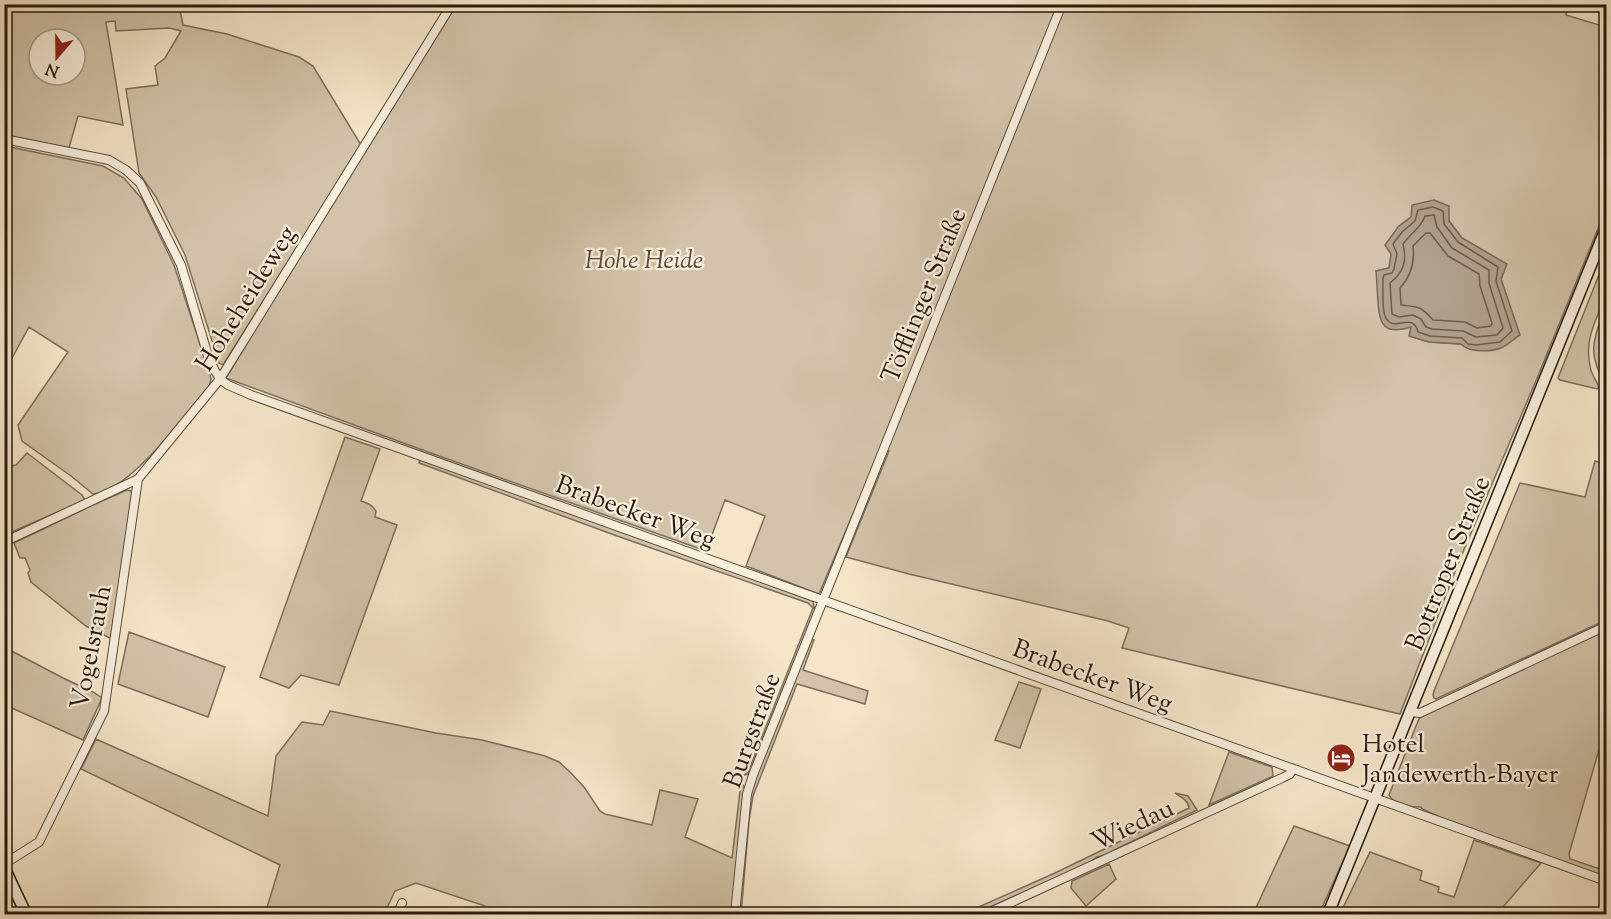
<svg xmlns="http://www.w3.org/2000/svg" width="1611" height="919" viewBox="0 0 1611 919" font-family="'Sorts Mill Goudy',serif">
  <style>
    .green { fill: #d2c3aa; stroke: #7c6f5c; stroke-width: 1.5; fill-rule: evenodd }
    .water { fill: #afa18a; stroke: #796b58; stroke-width: 1.5 }
    .lines { fill: none; stroke-linecap: round; stroke-linejoin: round }
    .shore { stroke: #6b5e4c; stroke-width: 1.5 }
    .street-casing { stroke: #5a4e3d; stroke-width: 10 }
    .secondary-casing { stroke: #271b0e; stroke-width: 13 }
    .street { stroke: #f8efdd; stroke-width: 8 }
    .secondary { stroke: #f8efdd; stroke-width: 10 }
    .labels { text-anchor: middle; stroke-width: 4.5; stroke-linejoin: round; paint-order: stroke }
    .park-label { font-size: 26px; font-style: italic; fill: #5a4d3d; stroke: #f8efdd }
    .street-label { font-size: 26px; fill: #271b0e; stroke: #f8efdd }
    .poi-label { font-size: 26px; fill: #271b0e; stroke: #f8efdd; text-anchor: start }
  </style>
  <rect width="100%" height="100%" fill="#f5e6ca"/>
  <filter id="stains"><feTurbulence type="fractalNoise" baseFrequency=".00333" numOctaves="4"/><feColorMatrix values="0 0 0 0 .2 0 0 0 0 .09 0 0 0 0 .02 0 0 0 .5 -.17"/></filter>
  <radialGradient id="worn" r=".72"><stop offset=".6" stop-color="#630" stop-opacity="0"/><stop offset="1" stop-color="#630" stop-opacity=".3"/></radialGradient>
  <!-- green -->
  <path class="green" d="M 1569,4 L 1566,15 L 1606,27 L 1606,209 L 1538,376 L 1460,559 L 1400,714 L 1122,648 L 1129,628 L 1108,621 L 909,574 L 846,557 L 889,451 L 881,448 L 819,594 L 746,566 L 765,516 L 725,500 L 706,551 L 428,452 L 226,378 L 454,5 ZM 1411,217 L 1449,221 L 1462,238 L 1506,264 L 1501,279 L 1519,335 L 1461,344 L 1429,342 L 1410,336 L 1412,327 L 1376,271 L 1389,268 L 1398,227 Z
    M 4,5 L 179,5 L 183,25 L 227,34 L 299,57 L 313,66 L 361,145 L 223,365 L 219,363 L 185,255 L 156,197 L 139,173 L 126,89 L 158,85 L 155,66 L 165,58 L 181,31 L 169,28 L 116,31 L 115,21 L 106,22 L 123,125 L 78,116 L 69,148 L 5,135 ZM 39,39 L 75,39 L 75,75 L 39,75 Z
    M 5,146 L 103,166 L 124,178 L 142,199 L 174,265 L 209,371 L 211,379 L 209,387 C 185,415 129,492 93,494 L 71,476 L 22,441 L 18,425 L 68,352 L 29,327 L 5,371 Z
    M 1606,257 C 1607,269 1609,284 1606,294 C 1597,320 1584,337 1590,366 C 1591,374 1596,380 1599,387 L 1597,389 L 1560,380 L 1558,378 Z
    M 1606,305 L 1606,383 C 1585,355 1595,334 1606,305 Z
    M 345,437 L 380,449 L 361,501 C 368,503 372,505 376,511 L 375,517 L 397,525 L 339,685 L 301,675 L 289,688 L 260,677 Z
    M 27,453 L 82,495 L 85,500 L 5,535 L 5,467 L 16,465 Z
    M 420,459 L 813,601 L 815,611 L 749,774 L 744,775 L 748,772 L 813,608 L 808,603 L 617,536 L 419,463 Z
    M 1595,461 L 1606,464 L 1606,620 L 1436,699 L 1434,698 L 1433,695 L 1434,691 L 1520,483 L 1585,497 Z
    M 127,490 L 131,491 L 132,493 L 112,639 L 86,626 L 31,582 L 28,573 L 30,570 L 25,558 L 20,558 L 14,543 L 95,504 Z
    M 1606,630 L 1606,725 L 1569,854 L 1570,859 L 1606,871 L 1606,878 L 1448,822 L 1442,818 L 1422,809 L 1421,807 C 1411,807 1395,806 1389,795 L 1414,731 L 1419,719 L 1423,715 Z
    M 129,632 L 225,667 L 208,717 L 118,684 Z
    M 811,639 L 814,640 L 803,670 L 868,691 L 865,704 L 797,684 L 753,796 L 749,821 L 741,914 L 738,914 L 747,806 L 753,783 Z
    M 4,647 L 63,678 L 93,692 L 102,698 L 83,740 L 5,705 Z
    M 1019,682 L 1041,689 L 1020,748 L 995,740 Z
    M 330,711 L 436,733 L 482,740 L 545,756 L 559,762 L 570,772 L 584,787 L 600,811 L 605,814 L 652,825 L 660,790 L 698,799 L 685,837 L 732,858 L 741,783 C 748,788 743,798 742,806 L 732,914 L 483,914 L 485,906 L 416,883 L 395,891 L 384,914 L 265,914 L 280,865 L 81,769 L 96,739 L 268,816 L 276,756 L 302,722 L 323,725 Z
    M 1229,752 L 1272,767 L 1273,776 L 1209,805 Z
    M 1175,793 L 1188,796 L 1197,810 L 1114,850 L 1112,853 L 1097,857 L 1087,864 L 974,914 L 963,914 L 1055,873 L 1189,808 C 1189,801 1181,797 1175,793 Z
    M 1294,826 L 1350,846 L 1319,914 L 1253,914 Z
    M 1474,840 L 1541,863 L 1497,914 L 1340,914 L 1370,852 L 1422,871 L 1420,880 L 1439,887 L 1438,892 L 1454,897 Z
    M 1109,864 L 1116,879 L 1086,906 L 1071,888 L 1072,881 Z"/>
  <!-- water -->
  <path class="water" d="M 1434,200 L 1449,206 L 1449,221 L 1462,238 L 1507,264 L 1501,279 L 1520,335 C 1515,338 1509,344 1503,347 C 1493,352 1469,353 1461,344 L 1429,342 L 1409,336 L 1411,327 C 1385,335 1379,326 1378,301 C 1377,291 1377,281 1376,271 L 1389,268 L 1391,254 L 1385,245 L 1398,227 L 1411,217 L 1412,205 Z"/>
  <g class="lines">
    <!-- shore -->
    <path class="shore" d="M 1433,207 L 1443,211 L 1444,224 L 1458,242 L 1498,267 L 1496,281 L 1512,331 L 1500,342 L 1476,345 L 1468,344 L 1462,338 L 1430,336 L 1418,332 C 1413,310 1392,335 1385,316 C 1382,309 1383,286 1383,278 L 1384,275 L 1392,273 L 1394,269 L 1397,254 L 1393,244 L 1402,232 L 1415,221 L 1418,210 Z
      M 1434,215 L 1437,227 L 1452,248 L 1489,270 L 1489,283 L 1503,328 L 1497,335 L 1476,337 L 1463,331 L 1432,329 L 1426,327 L 1421,319 L 1413,315 L 1399,317 L 1392,314 L 1390,283 C 1404,272 1407,261 1403,244 C 1410,234 1421,228 1425,216 Z
      M 1426,233 L 1430,233 L 1448,256 L 1479,274 L 1480,286 L 1492,323 L 1491,326 L 1477,328 L 1465,322 L 1433,320 C 1421,306 1418,307 1401,305 L 1400,288 C 1411,276 1415,262 1413,246 Z"/>
    <!-- street casing -->
    <g class="street-casing">
      <path id="street" d="M 4,139 L 109,160 L 126,170 L 140,183 L 181,265 L 209,359 L 215,371 L 220,379 L 228,385 L 251,395 L 1606,881
        M 4,542 L 138,479 L 220,379 L 452,4
        M 1411,712 L 1420,713 L 1606,626
        M 4,864 L 39,842 L 104,711 L 138,479
        M 10,914 L 24,909
        M 398,914 L 402,903
        M 735,914 L 747,794 L 753,775 L 1062,4
        M 986,914 L 1282,778 L 1290,774 L 1292,768"/>
    </g>
    <!-- secondary casing -->
    <g class="secondary-casing">
      <path id="secondary" d="M 4,867 L 26,914
        M 1328,914 L 1606,228"/>
    </g>
    <!-- street -->
    <use href="#street" class="street"/>
    <!-- secondary -->
    <use href="#secondary" class="secondary"/>
  </g>
  <!-- icons -->
  <defs>
    <g id="hotel-disc" transform="scale(1.5)"><circle r="9.5" fill="#8f2418" stroke="#f8efdd"/><path d="M-6-4.5h1.5V1H6V5H4.5V3h-9V5H-6ZM-4 0a1.8 1.8 0 1 1 3.6 0ZM.5 0V-2.5h3Q6-2.5 6 0Z" fill="#fff"/></g>
  </defs>
  <g fill-rule="evenodd">
    <use href="#hotel-disc" x="1341" y="758"/>
  </g>
  <g class="labels">
    <!-- park labels -->
    <g class="park-label">
      <text x="644" y="268">Hohe Heide</text>
    </g>
    <!-- street labels -->
    <g class="street-label">
      <text transform="translate(923 295) rotate(-68)" y="9">Töfflinger Straße</text>
      <text transform="translate(245 298) rotate(-58)" y="9">Hoheheideweg</text>
      <text transform="translate(636 511) rotate(20)" y="9">Brabecker Weg</text>
      <text transform="translate(1447 563) rotate(-68)" y="9">Bottroper Straße</text>
      <text transform="translate(90 647) rotate(-79)" y="9">Vogelsrauh</text>
      <text transform="translate(1093 675) rotate(20)" y="9">Brabecker Weg</text>
      <text transform="translate(751 730) rotate(-70)" y="9">Burgstraße</text>
      <text transform="translate(1132 824) rotate(-25)" y="9">Wiedau</text>
    </g>
    <!-- poi labels -->
    <g class="poi-label">
      <text x="1362" y="752">Hotel<tspan x="1362" dy="30">Jandewerth-Bayer</tspan></text>
    </g>
  </g>
  <!-- margin -->
  <rect width="1611" height="919" fill="none" stroke="#f5e6ca" stroke-width="24"/>
  <rect x="6" y="6" width="1599" height="907" fill="none" stroke="#271b0e" stroke-width="3"/>
  <rect x="12" y="12" width="1587" height="895" fill="none" stroke="#271b0e" stroke-width="1.5"/>
  <!-- north arrow -->
  <g transform="translate(57 57) rotate(200)"><circle r="28" fill="#f8efdd" stroke="#a49a8a" stroke-width="1.5"/>
  <path d="M0-4.5L10 22L0 15L-10 22Z" fill="#8f2418"/>
  <text y="-9" font-size="16" font-weight="bold" text-anchor="middle" fill="#271b0e">N</text>
  </g>
  <rect width="100%" height="100%" filter="url(#stains)"/>
  <rect width="100%" height="100%" fill="url(#worn)"/>
</svg>
